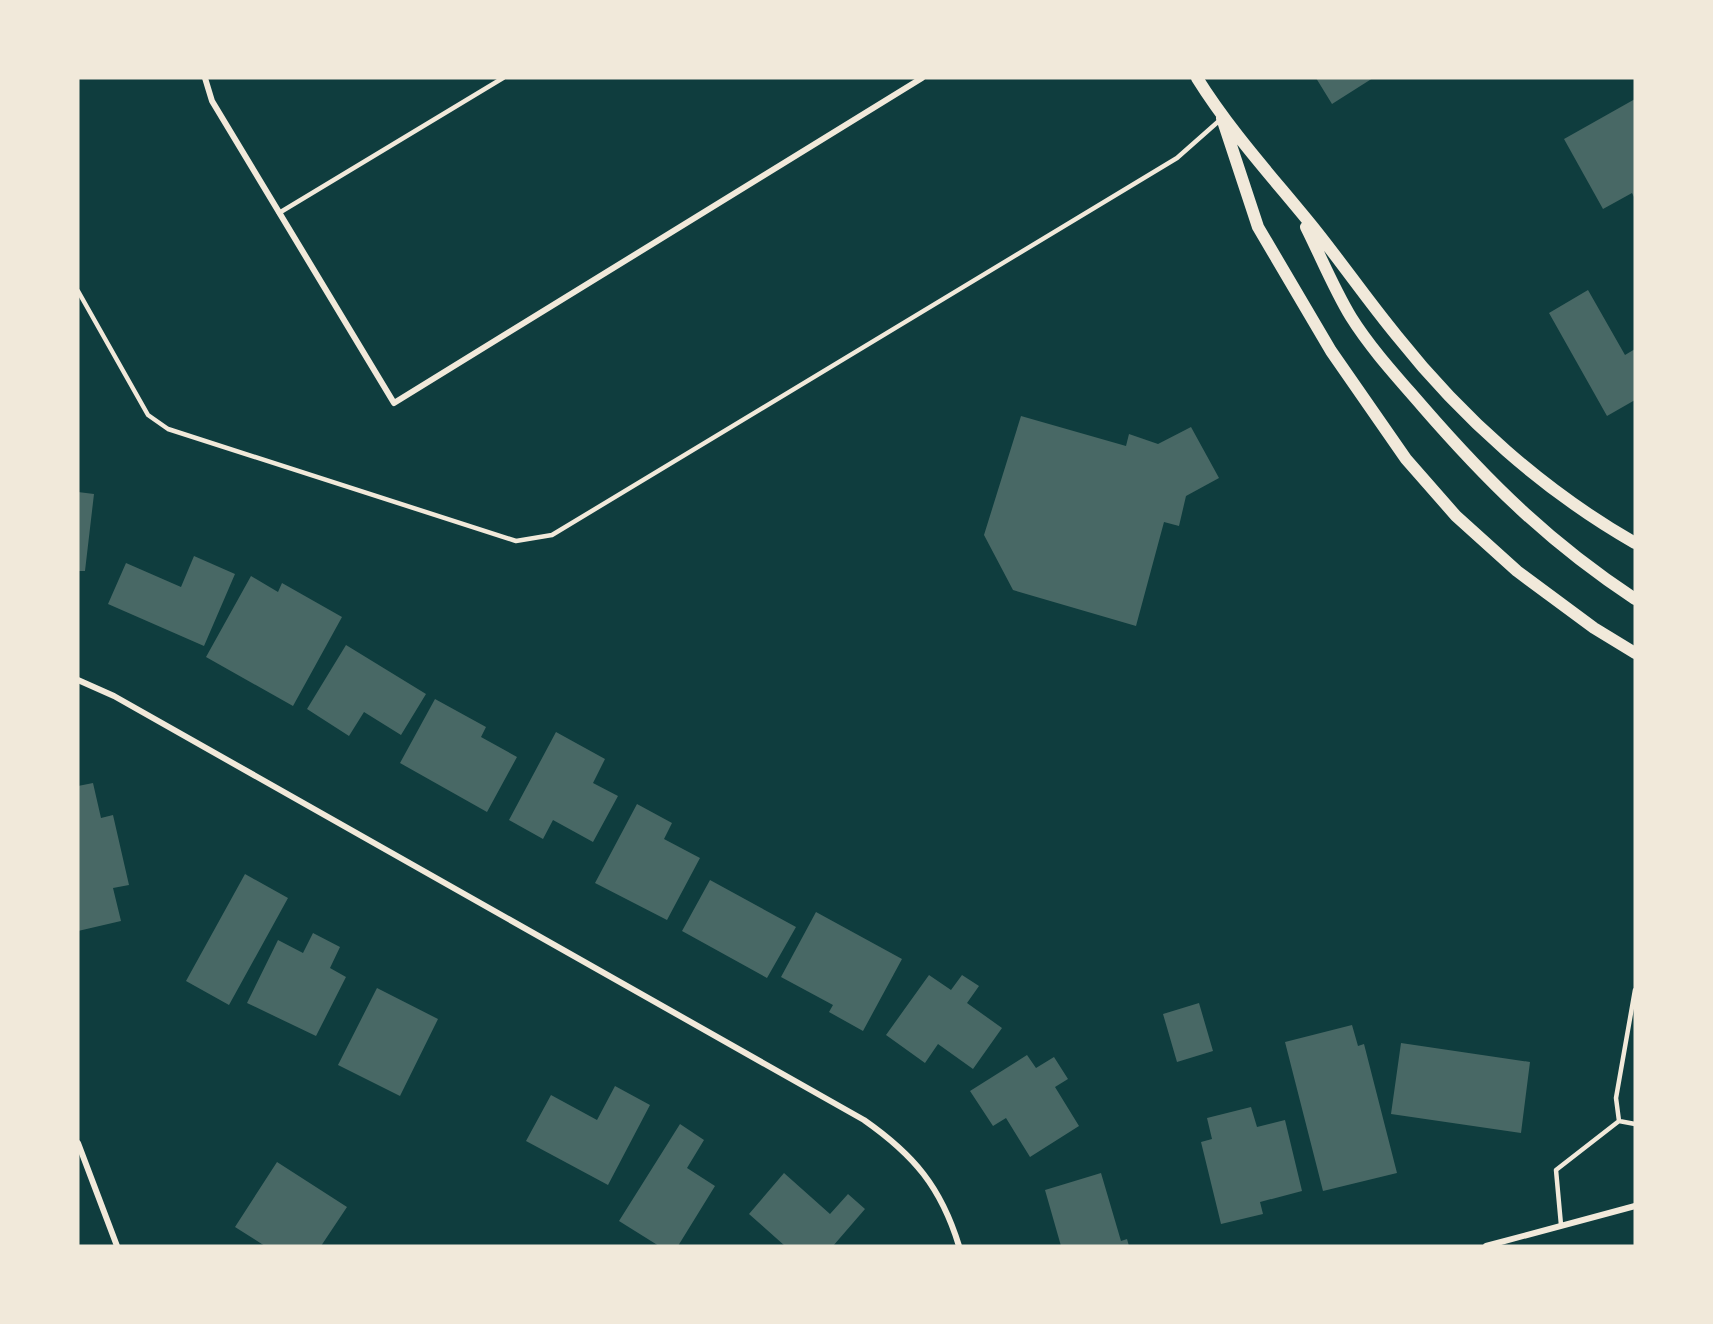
<svg xmlns="http://www.w3.org/2000/svg" width="1713" height="1324" viewBox="0 0 1713 1324" font-family="Arial,sans-serif">
  <style>
    .building { fill: #486865 }
    .lines { fill: none; stroke-linecap: round; stroke-linejoin: round }
    .service { stroke: #f1e9da; stroke-width: 4.5 }
    .minor { stroke: #f1e9da; stroke-width: 6 }
    .secondary { stroke: #f1e9da; stroke-width: 12 }
  </style>
  <rect width="100%" height="100%" fill="#0f3d3e"/>
  <!-- building -->
  <path class="building" d="M 1316,78 L 1373,78 L 1332,104 Z
    M 1635,99 L 1635,199 L 1632,193 L 1603,209 L 1564,139 Z
    M 1588,290 L 1625,355 L 1635,349 L 1635,400 L 1607,416 L 1549,313 Z
    M 1021,416 L 1126,446 L 1129,434 L 1158,444 L 1191,427 L 1219,478 L 1186,496 L 1179,526 L 1164,522 L 1136,626 L 1013,590 L 984,535 Z
    M 78,492 L 94,494 L 85,571 L 78,571 Z
    M 194,556 L 235,574 L 204,646 L 108,604 L 126,563 L 181,587 Z
    M 251,576 L 278,592 L 282,583 L 342,617 L 293,706 L 206,657 Z
    M 346,645 L 426,694 L 401,735 L 364,712 L 349,736 L 307,709 Z
    M 435,699 L 486,727 L 481,737 L 517,757 L 487,812 L 400,763 Z
    M 556,732 L 605,759 L 593,783 L 618,796 L 593,842 L 553,820 L 543,839 L 509,820 Z
    M 93,783 L 101,818 L 113,815 L 129,885 L 113,888 L 121,921 L 78,931 L 78,786 Z
    M 637,804 L 672,823 L 664,839 L 700,858 L 667,920 L 595,883 Z
    M 245,874 L 288,898 L 229,1005 L 186,981 Z
    M 710,880 L 796,927 L 767,978 L 682,931 Z
    M 816,912 L 902,959 L 863,1031 L 829,1012 L 833,1005 L 781,977 Z
    M 313,933 L 340,947 L 330,968 L 346,977 L 316,1036 L 247,1003 L 278,940 L 303,953 Z
    M 929,975 L 951,990 L 962,975 L 979,986 L 967,1003 L 1002,1028 L 973,1069 L 938,1044 L 925,1063 L 886,1035 Z
    M 377,988 L 438,1019 L 400,1096 L 338,1065 Z
    M 1199,1003 L 1213,1051 L 1177,1062 L 1163,1014 Z
    M 1352,1025 L 1358,1046 L 1364,1044 L 1397,1173 L 1323,1191 L 1285,1042 Z
    M 1401,1043 L 1530,1062 L 1521,1133 L 1391,1114 Z
    M 1027,1055 L 1036,1068 L 1054,1057 L 1068,1079 L 1055,1087 L 1079,1126 L 1030,1157 L 1006,1118 L 993,1126 L 970,1091 Z
    M 615,1086 L 650,1105 L 608,1185 L 526,1141 L 551,1095 L 597,1120 Z
    M 1251,1107 L 1257,1127 L 1285,1120 L 1302,1191 L 1260,1202 L 1263,1214 L 1221,1224 L 1201,1142 L 1212,1139 L 1207,1118 Z
    M 680,1124 L 704,1140 L 687,1168 L 715,1186 L 678,1246 L 659,1246 L 619,1221 Z
    M 277,1162 L 347,1207 L 321,1246 L 265,1246 L 235,1227 Z
    M 784,1173 L 830,1214 L 848,1194 L 865,1209 L 833,1246 L 785,1246 L 749,1214 Z
    M 1101,1173 L 1121,1241 L 1127,1239 L 1129,1246 L 1061,1246 L 1045,1190 Z"/>
  <g class="lines">
    <!-- service -->
    <path class="service" d="M 279,213 L 503,78
      M 78,291 L 148,415 L 168,429 L 516,541 L 552,535 L 1177,158 L 1220,120
      M 1635,990 L 1616,1098 L 1619,1121 L 1635,1124
      M 1561,1225 L 1556,1170 L 1619,1121"/>
    <!-- minor -->
    <path class="minor" d="M 205,78 L 212,101 L 394,403 L 922,78
      M 78,680 L 114,696 L 864,1120 C 914,1155 941,1187 959,1246
      M 78,1143 L 117,1246
      M 1486,1246 L 1635,1206"/>
    <!-- secondary -->
    <path class="secondary" d="M 1197,78 C 1232,134 1276,181 1317,232 C 1344,266 1369,302 1397,336 C 1462,418 1544,491 1635,543
      M 1222,118 L 1258,227 L 1331,351 L 1406,459 L 1456,516 L 1517,571 L 1594,628 L 1635,653
      M 1306,227 C 1321,257 1334,289 1351,317 C 1371,349 1398,378 1423,407 C 1489,483 1550,543 1635,599"/>
  </g>
  <!-- border -->
  <rect width="1713" height="1324" fill="none" stroke="#f1e9da" stroke-width="159"/>
</svg>
